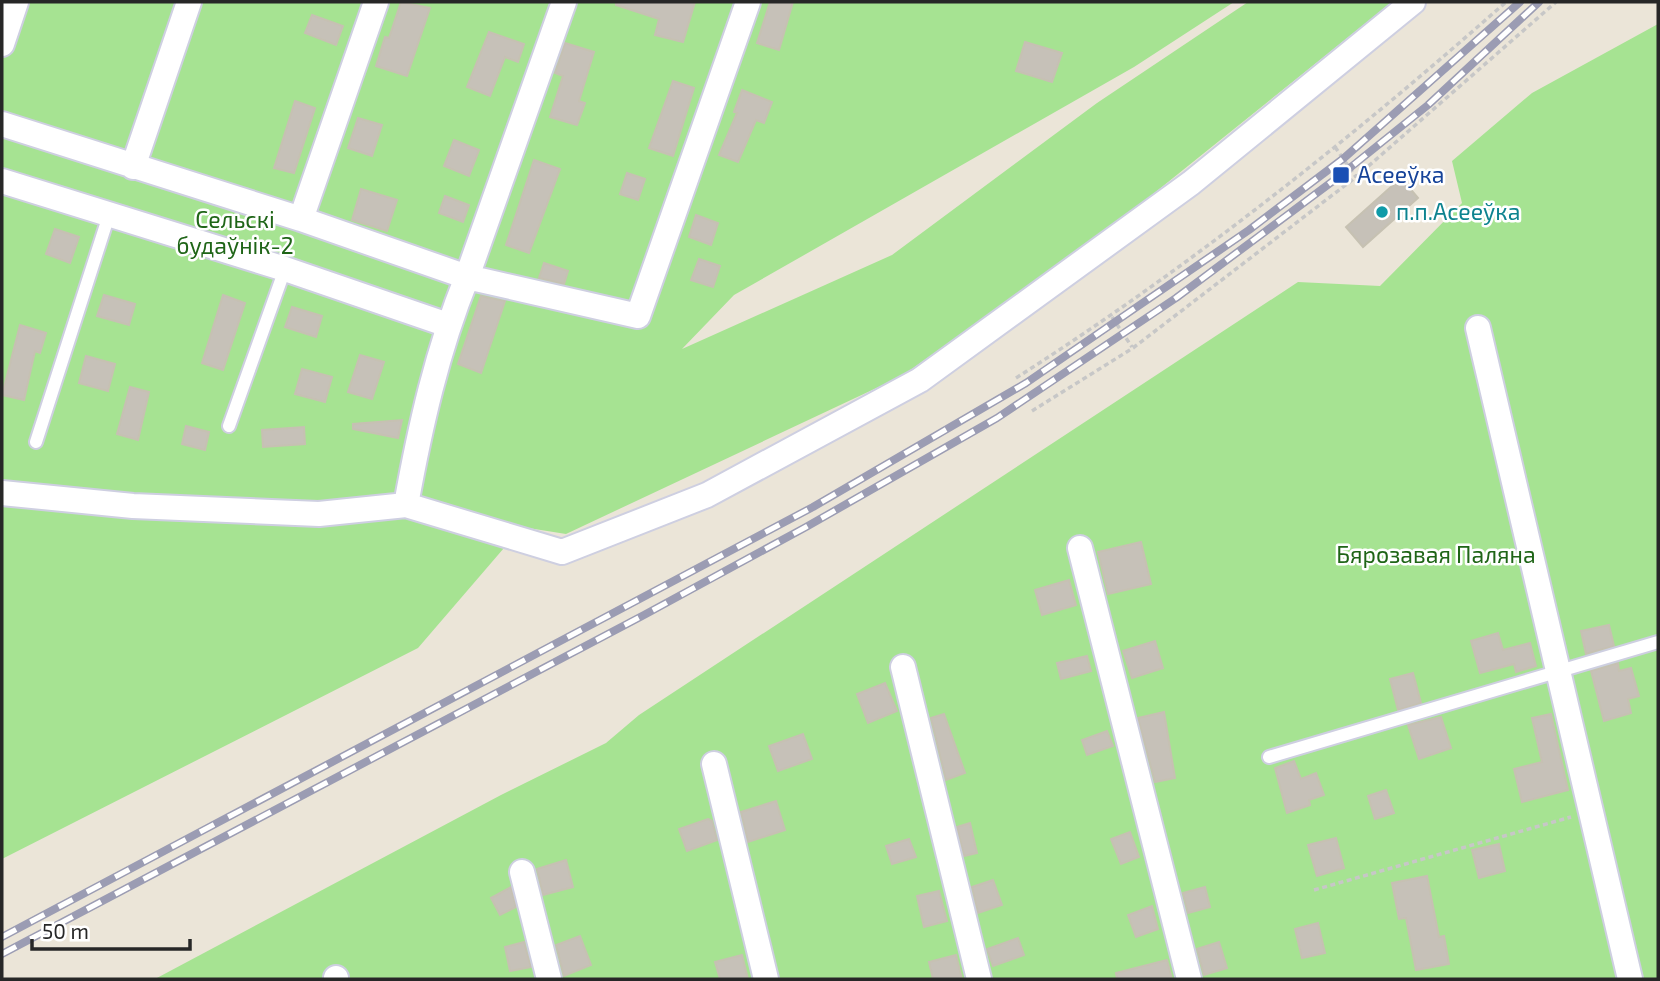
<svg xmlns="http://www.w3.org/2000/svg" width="1660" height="981" viewBox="0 0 1660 981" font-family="'Exo 2',sans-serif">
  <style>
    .green { fill: #a6e392 }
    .building { fill: #c6c1b8; stroke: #c6c1b2; stroke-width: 2 }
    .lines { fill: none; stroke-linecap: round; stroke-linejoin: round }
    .service-casing { stroke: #cecfe1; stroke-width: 16 }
    .minor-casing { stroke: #cecfe1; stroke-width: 28 }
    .path { stroke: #c7c7c7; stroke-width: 3.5; stroke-dasharray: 5 3.5; stroke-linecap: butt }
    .service { stroke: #fff; stroke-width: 12 }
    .minor { stroke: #fff; stroke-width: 24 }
    .rail-casing { stroke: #9b9cb3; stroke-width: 8 }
    .rail { stroke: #fff; stroke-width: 5; stroke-dasharray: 16; stroke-linecap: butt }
    .transit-dot { fill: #1a4fb4; stroke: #fff; stroke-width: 2.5 }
    .culture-dot { fill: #0f9aa8; stroke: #fff; stroke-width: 2.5 }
    .labels { text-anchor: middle; stroke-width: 5; stroke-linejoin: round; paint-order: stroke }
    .transit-label { font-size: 23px; fill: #164399; stroke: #fff; text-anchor: start }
    .culture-label { font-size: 23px; fill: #0d838f; stroke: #fff; text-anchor: start }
    .park-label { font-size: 23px; fill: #1f6517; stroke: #fff }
  </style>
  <rect width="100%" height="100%" fill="#ebe5d8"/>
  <!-- green -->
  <path class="green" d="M 2,2 L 1234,2 L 1134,67 L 734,295 L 682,349 L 892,255 L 1097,103 L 1248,2 L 1392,2 L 1117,223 L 902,376 L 566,534 L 522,527 L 418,648 L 2,859 Z
    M 1658,24 L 1658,979 L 155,979 L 501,795 L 606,743 L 639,715 L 1298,282 L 1380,286 L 1462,203 L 1452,161 L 1532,93 Z"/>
  <!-- building -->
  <path class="building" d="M 401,2 L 430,8 L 407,76 L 376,66 L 385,37 L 389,38 Z
    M 616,2 L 695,2 L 683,42 L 655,35 L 659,19 L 616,5 Z
    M 770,2 L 793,2 L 779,50 L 757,43 Z
    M 312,15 L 343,26 L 336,45 L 305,33 Z
    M 489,32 L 524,44 L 518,62 L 505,57 L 490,96 L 467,87 Z
    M 1025,42 L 1062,53 L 1052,82 L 1016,71 Z
    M 565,43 L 594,52 L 579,101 L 585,103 L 577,125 L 550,117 L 563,76 L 555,73 Z
    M 673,81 L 694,88 L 673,156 L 649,148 Z
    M 742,90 L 772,102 L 764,123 L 756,120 L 738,162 L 719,155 L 737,113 L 734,112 Z
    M 295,101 L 315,108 L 294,173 L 274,168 Z
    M 358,118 L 382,125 L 372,156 L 348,148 Z
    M 454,140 L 479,150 L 469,176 L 444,166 Z
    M 534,160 L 560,169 L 529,253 L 506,245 Z
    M 627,173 L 645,179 L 638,200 L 620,194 Z
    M 1401,178 L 1418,198 L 1363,247 L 1346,227 Z
    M 361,189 L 397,200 L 387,231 L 352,220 Z
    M 445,196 L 469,205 L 463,222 L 439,213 Z
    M 696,215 L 718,223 L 711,245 L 689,237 Z
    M 55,229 L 79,237 L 70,263 L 46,254 Z
    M 699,259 L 720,266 L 713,287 L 691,280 Z
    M 544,263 L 568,271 L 564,284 L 539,278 Z
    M 104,295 L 135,304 L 129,325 L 97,316 Z
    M 223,295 L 245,303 L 223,370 L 202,363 Z
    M 481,296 L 505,301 L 481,373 L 458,364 Z
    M 292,307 L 322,316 L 316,337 L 285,327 Z
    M 20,325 L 46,333 L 40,353 L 35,351 L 24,400 L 2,395 Z
    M 360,355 L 384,362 L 372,399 L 348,392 Z
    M 86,356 L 115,364 L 108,391 L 79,383 Z
    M 302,369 L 332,377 L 325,402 L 295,394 Z
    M 130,387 L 149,392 L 138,440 L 117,434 Z
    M 402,420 L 398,438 L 353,429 L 353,424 Z
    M 186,426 L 209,432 L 205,450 L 182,444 Z
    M 304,427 L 305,444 L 263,447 L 262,430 Z
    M 1141,542 L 1151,584 L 1108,594 L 1098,552 Z
    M 1069,580 L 1076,605 L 1042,615 L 1035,590 Z
    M 1609,625 L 1614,646 L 1586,654 L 1581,631 Z
    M 1498,633 L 1503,650 L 1530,643 L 1536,666 L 1516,672 L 1514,664 L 1480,673 L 1471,641 Z
    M 1155,641 L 1163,668 L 1132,678 L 1123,651 Z
    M 1087,656 L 1091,671 L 1061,679 L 1057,663 Z
    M 1618,663 L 1619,671 L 1631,668 L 1639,696 L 1628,699 L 1631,713 L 1604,721 L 1591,671 Z
    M 1413,673 L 1421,703 L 1398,710 L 1390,679 Z
    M 885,683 L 897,711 L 868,723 L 857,694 Z
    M 1164,712 L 1175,778 L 1155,782 L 1138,718 Z
    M 944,714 L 965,773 L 946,780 L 931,718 Z
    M 1551,714 L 1568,790 L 1522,802 L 1514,769 L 1542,762 L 1532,718 Z
    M 1441,717 L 1451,748 L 1419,759 L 1408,725 Z
    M 1107,731 L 1113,746 L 1087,755 L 1082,740 Z
    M 803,734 L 812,759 L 778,771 L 769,746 Z
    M 1294,761 L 1301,779 L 1316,773 L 1324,795 L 1309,800 L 1310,805 L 1287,813 L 1275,768 Z
    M 1386,790 L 1394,813 L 1375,819 L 1368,796 Z
    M 776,801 L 785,830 L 748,842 L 741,812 Z
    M 708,819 L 712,821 L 717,840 L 687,851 L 679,829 Z
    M 970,823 L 977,853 L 964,856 L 957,827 Z
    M 1130,832 L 1139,857 L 1121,864 L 1111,839 Z
    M 1336,838 L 1344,868 L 1317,876 L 1308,845 Z
    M 909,839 L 916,857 L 892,864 L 886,846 Z
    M 1499,844 L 1505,871 L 1479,878 L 1472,850 Z
    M 566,860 L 573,887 L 543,895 L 537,869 Z
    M 1427,876 L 1439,937 L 1444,936 L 1449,964 L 1416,970 L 1406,918 L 1399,919 L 1392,883 Z
    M 993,880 L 1002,905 L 978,913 L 972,887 Z
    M 511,887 L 516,907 L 500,915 L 491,898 Z
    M 1205,887 L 1210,907 L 1188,913 L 1183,893 Z
    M 939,891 L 947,921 L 924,927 L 917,896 Z
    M 1152,906 L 1158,929 L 1136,937 L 1128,915 Z
    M 1318,923 L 1325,953 L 1302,958 L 1295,929 Z
    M 580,936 L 591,965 L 564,976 L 556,945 Z
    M 1018,938 L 1024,955 L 993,966 L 987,949 Z
    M 524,942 L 531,967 L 510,971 L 505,947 Z
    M 1219,942 L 1227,968 L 1204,975 L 1197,949 Z
    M 742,955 L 748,979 L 720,979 L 715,962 Z
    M 956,955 L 962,979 L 933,979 L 929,962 Z
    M 1167,960 L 1172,979 L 1117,979 L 1116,973 Z"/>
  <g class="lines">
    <!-- service casing -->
    <g class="service-casing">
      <path id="service" d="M 229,426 L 285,269
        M 36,442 L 109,215
        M 1269,757 L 1658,642"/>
    </g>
    <!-- minor casing -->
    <g class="minor-casing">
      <path id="minor" d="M 564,2 L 467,277 L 638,316 L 748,2
        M 2,44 L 16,2
        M 2,124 L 301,219 L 467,277 C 437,351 420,427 406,505 L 319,514 L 133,506 L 2,493
        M 133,167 L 189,2
        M 2,181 L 285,269 L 448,325
        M 301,219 L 376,2
        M 1478,328 L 1630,979
        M 406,505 L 562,552 L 707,495 L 920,380 L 1191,183 L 1413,2
        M 1080,548 L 1189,979
        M 903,667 L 979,979
        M 714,764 L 766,979
        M 522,872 L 549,979
        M 336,978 L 336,979"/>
    </g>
    <!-- path -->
    <path class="path" d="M 1335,147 L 1356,177
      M 1112,317 L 1132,347
      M 1016,378 C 1190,267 1352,138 1506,2
      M 1032,411 L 1133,348 L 1356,177 L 1556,2
      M 1314,890 L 1571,817"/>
    <!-- service -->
    <use href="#service" class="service"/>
    <!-- minor -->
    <use href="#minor" class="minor"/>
    <!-- rail casing -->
    <g class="rail-casing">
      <path id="rail" d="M 2,937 L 813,507 L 1026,383 L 1249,230 L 1344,158 L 1520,2
        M 2,954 L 644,615 L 806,527 L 997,418 L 1176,298 L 1341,175 L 1428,105 L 1539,2"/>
    </g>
    <!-- rail -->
    <use href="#rail" class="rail"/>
  </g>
  <!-- markers -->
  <rect class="transit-dot" x="1332" y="166" width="18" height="18" rx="3.5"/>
  <circle class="culture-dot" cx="1382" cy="212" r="7"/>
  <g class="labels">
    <!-- transit labels -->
    <g class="transit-label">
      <text x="1357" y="183">Асееўка</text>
    </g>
    <!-- culture labels -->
    <g class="culture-label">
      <text x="1396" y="220">п.п.Асееўка</text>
    </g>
    <!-- park labels -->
    <g class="park-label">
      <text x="235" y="228">Сельскі<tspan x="235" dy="26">будаўнік-2</tspan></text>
      <text x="1436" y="563">Бярозавая Паляна</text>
    </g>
  </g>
  <!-- border -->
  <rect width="1660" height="981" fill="none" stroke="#272727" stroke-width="7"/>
  <!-- scale -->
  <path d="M32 939v10h158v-10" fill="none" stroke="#272727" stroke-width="3.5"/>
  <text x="42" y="939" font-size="21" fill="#272727" stroke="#ffffff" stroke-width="5" paint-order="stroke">50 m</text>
</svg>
